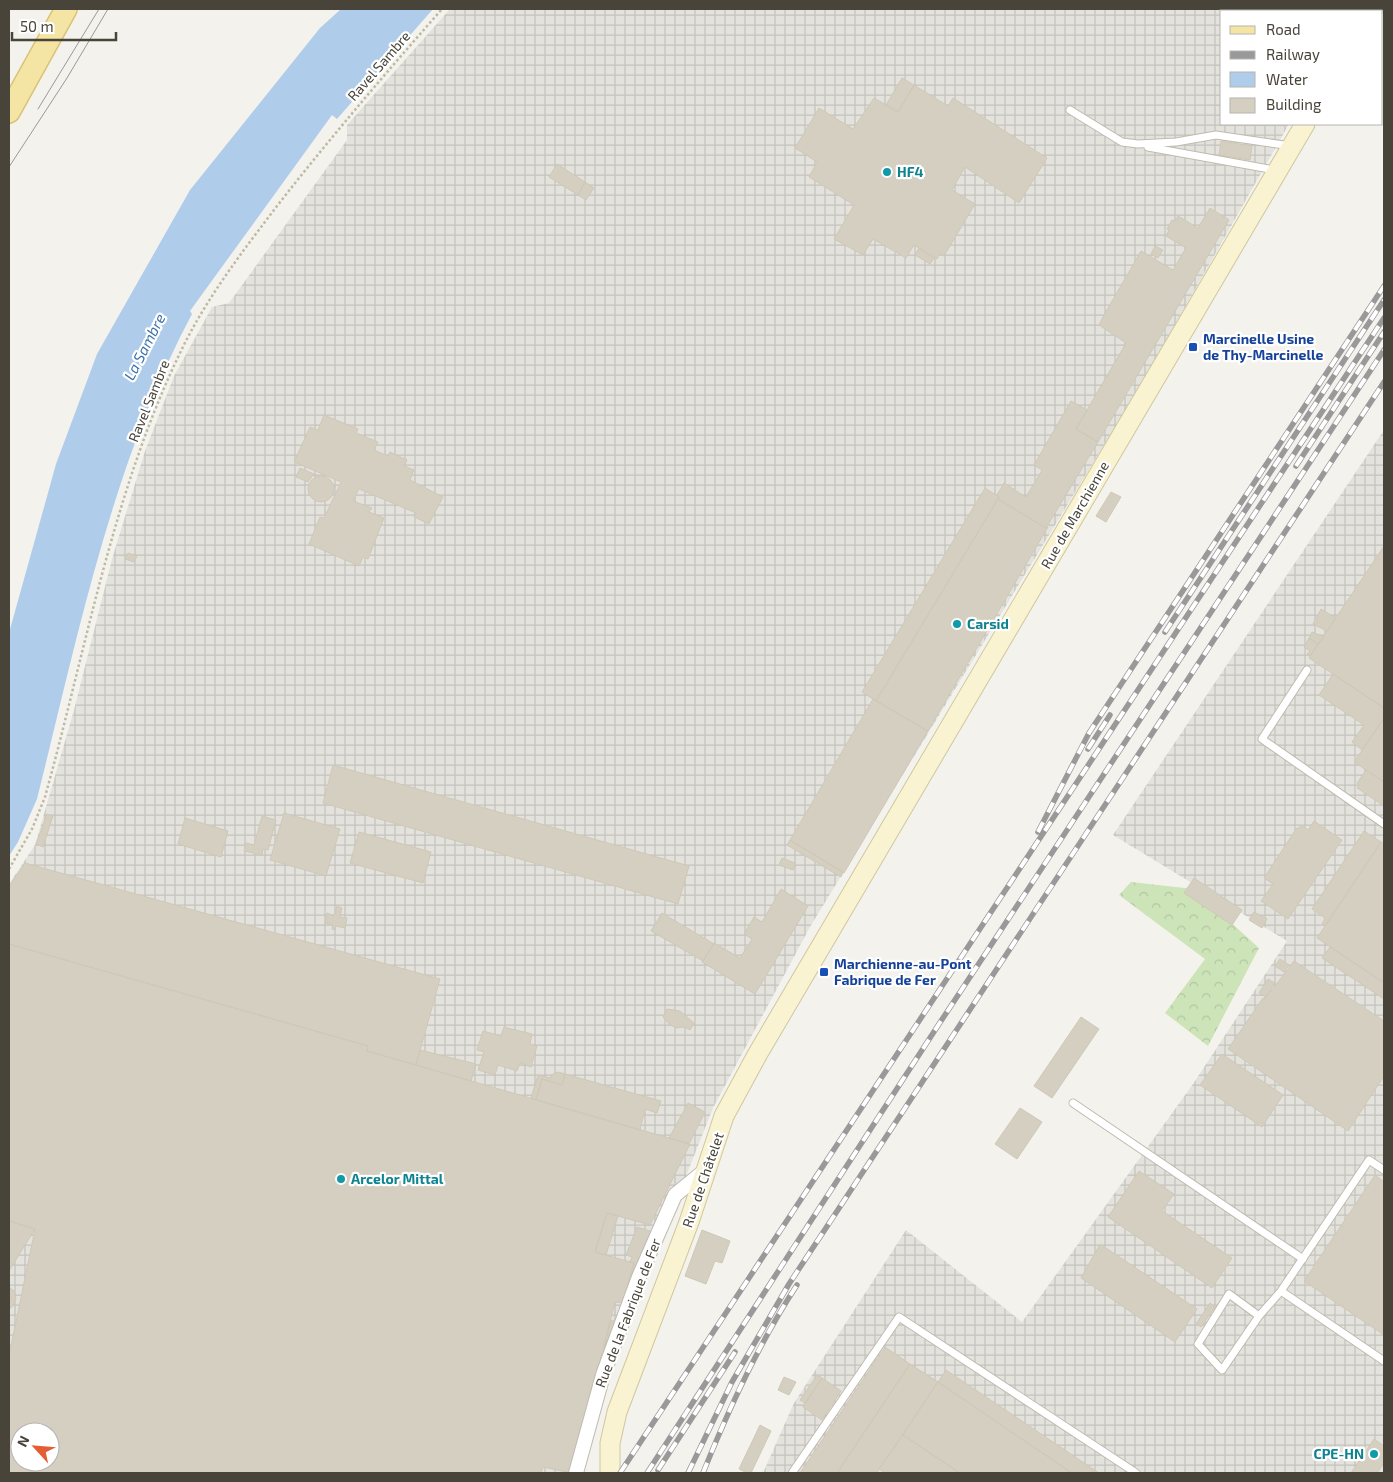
<svg xmlns="http://www.w3.org/2000/svg" width="1393" height="1482" viewBox="0 0 1393 1482" font-family="'Exo 2',sans-serif">
  <style>
    .industrial { fill: url(#industrial-grid); fill-rule: evenodd }
    .forest { fill: url(#forest-crowns) }
    .water { fill: #afcdea }
    .building { fill: #d5cfc2; stroke: #cfc8b6; fill-rule: evenodd }
    .lines { fill: none; stroke-linecap: round; stroke-linejoin: round }
    .service-casing { stroke: #bfbbaf; stroke-width: 9 }
    .minor-casing { stroke: #bfbbaf; stroke-width: 16 }
    .secondary-casing { stroke: #cfc7a0; stroke-width: 21 }
    .primary-casing { stroke: #d8c376; stroke-width: 24 }
    .path { stroke: #bfb8a2; stroke-width: 2.5; stroke-dasharray: 2.5 2.5; stroke-linecap: butt }
    .service { stroke: #fff; stroke-width: 7 }
    .minor { stroke: #fff; stroke-width: 14 }
    .secondary { stroke: #f9f3d1; stroke-width: 19 }
    .primary { stroke: #f4e5a5; stroke-width: 21 }
    .tram { stroke: #999; stroke-width: 1 }
    .rail-casing { stroke: #999; stroke-width: 5.5 }
    .rail { stroke: #fff; stroke-width: 4; stroke-dasharray: 11; stroke-linecap: butt }
    .culture-dot { fill: #0f9aa8; stroke: #fff; stroke-width: 2 }
    .transit-dot { fill: #1a4fb4; stroke: #fff; stroke-width: 2 }
    .labels { text-anchor: middle; stroke-width: 4.5; stroke-linejoin: round; paint-order: stroke }
    .street-label { font-size: 14px; fill: #48443a; stroke: #fff }
    .culture-label { font-size: 14px; font-weight: bold; fill: #0d838f; stroke: #fff; text-anchor: start }
    .transit-label { font-size: 14px; font-weight: bold; fill: #164399; stroke: #fff; text-anchor: start }
    .water-label { font-size: 15px; font-style: italic; fill: #3d72aa; stroke: #fff }
  </style>
  <defs>
    <pattern id="industrial-grid" width="8" height="8" patternUnits="userSpaceOnUse" patternTransform="scale(1.25)"><rect width="8" height="8" fill="#e4e2dd"/><path d="M0 4h8M4 0v8" fill="none" stroke="#c5c3be"/></pattern>
    <pattern id="forest-crowns" width="20" height="18" patternUnits="userSpaceOnUse" patternTransform="scale(1.25)"><rect width="20" height="18" fill="#cde4b9"/><path d="M2 6a3 3 0 1 1 6 0M12 15a3 3 0 1 1 6 0" fill="none" stroke="#b2c5a0"/></pattern>
  </defs>
  <rect width="100%" height="100%" fill="#f4f2ec"/>
  <!-- industrial -->
  <path class="industrial" d="M 450,9 L 1355,9 L 1353,11 L 1222,11 L 1222,124 L 1289,124 L 1146,376 L 810,927 L 713,1108 L 639,1295 L 575,1473 L 9,1473 L 9,884 L 35,845 L 74,710 L 112,559 L 145,451 L 174,376 L 212,307 L 229,303 L 347,140 L 347,125 ZM 20,1432 L 50,1432 L 50,1462 L 20,1462 Z
    M 1384,430 L 1384,1473 L 763,1473 L 794,1403 L 906,1230 L 1022,1322 L 1193,1084 L 1287,941 L 1113,835 Z"/>
  <!-- forest -->
  <path class="forest" d="M 1131,882 L 1194,889 L 1259,948 L 1208,1046 L 1165,1013 L 1205,959 L 1119,895 Z"/>
  <!-- water -->
  <path class="water" d="M 341,9 L 433,9 L 337,119 L 332,115 L 190,311 L 192,314 C 112,464 78,635 37,799 L 18,842 L 9,856 L 9,633 L 56,464 L 97,354 L 190,190 L 320,28 Z"/>
  <!-- building -->
  <path class="building" d="M 902,78 L 914,85 L 898,112 L 886,105 Z
    M 914,85 L 948,106 L 953,98 L 1047,158 L 1019,203 L 965,167 L 952,190 L 975,204 L 944,256 L 940,253 L 937,259 L 914,245 L 906,258 L 873,239 L 863,255 L 834,239 L 854,205 L 809,177 L 817,162 L 795,148 L 819,108 L 853,129 L 874,98 L 898,112 Z
    M 1221,141 L 1252,146 L 1250,160 L 1219,155 Z
    M 557,164 L 585,182 L 578,195 L 549,177 Z
    M 585,182 L 594,188 L 586,200 L 578,195 Z
    M 1210,208 L 1229,220 L 1098,442 L 1076,429 L 1126,343 L 1099,325 L 1104,315 L 1141,251 L 1173,270 L 1186,248 L 1166,236 L 1169,230 L 1167,229 L 1172,220 L 1175,221 L 1178,216 L 1198,228 Z
    M 1155,246 L 1163,250 L 1158,258 L 1151,254 Z
    M 919,248 L 934,258 L 930,264 L 915,255 Z
    M 1071,401 L 1087,410 L 1076,429 L 1098,442 L 1046,528 L 998,499 L 999,497 L 997,495 L 1004,483 L 1026,497 L 1042,470 L 1034,465 Z
    M 324,415 L 358,429 L 356,433 L 378,442 L 374,450 L 388,456 L 390,452 L 407,460 L 404,466 L 414,470 L 410,480 L 443,497 L 429,524 L 414,517 L 416,513 L 359,489 L 353,501 L 372,508 L 369,512 L 384,518 L 368,559 L 363,557 L 359,566 L 309,544 L 320,517 L 324,518 L 341,482 L 294,462 L 310,427 L 318,430 Z
    M 300,468 L 314,474 L 308,482 L 296,477 Z
    M308 489a13 13 0 1 1 26 0a13 13 0 1 1-26 0Z
    M 985,488 L 999,497 L 876,701 L 862,692 Z
    M 1111,492 L 1121,497 L 1106,522 L 1096,516 Z
    M 998,499 L 1046,528 L 1048,527 L 928,731 L 876,701 Z
    M 1384,546 L 1384,708 L 1309,658 Z
    M 128,553 L 137,556 L 134,562 L 125,559 Z
    M 1321,609 L 1336,618 L 1327,631 L 1313,624 Z
    M 1312,632 L 1324,637 L 1318,644 L 1309,638 Z
    M 1309,638 L 1318,644 L 1310,656 L 1307,654 L 1310,651 L 1304,647 Z
    M 1333,674 L 1384,708 L 1384,718 L 1362,750 L 1352,742 L 1364,725 L 1319,695 Z
    M 873,699 L 928,731 L 844,873 L 790,840 Z
    M 1384,718 L 1384,782 L 1354,762 Z
    M 333,765 L 689,866 L 678,904 L 323,803 Z
    M 1366,770 L 1384,782 L 1384,806 L 1357,788 L 1359,785 L 1357,783 Z
    M 284,813 L 340,829 L 326,876 L 270,860 Z
    M 47,814 L 53,816 L 43,847 L 36,844 Z
    M 262,816 L 276,820 L 268,850 L 263,849 L 262,855 L 244,851 L 246,843 L 254,845 Z
    M 185,818 L 228,831 L 221,857 L 178,844 Z
    M 1314,821 L 1342,840 L 1288,919 L 1261,901 L 1273,884 L 1264,878 L 1296,829 L 1302,826 L 1308,830 Z
    M 1364,831 L 1381,842 L 1325,926 L 1322,924 L 1325,918 L 1312,909 Z
    M 359,832 L 431,852 L 423,883 L 350,863 Z
    M 790,840 L 843,872 L 841,877 L 787,845 Z
    M 1381,842 L 1384,844 L 1384,983 L 1317,938 Z
    M 782,858 L 795,863 L 793,870 L 779,865 Z
    M 25,863 L 440,979 L 416,1065 L 367,1051 L 368,1046 L 9,944 L 9,886 Z
    M 1194,878 L 1242,910 L 1232,925 L 1184,893 Z
    M 781,889 L 808,906 L 755,994 L 702,962 L 714,943 L 740,958 L 752,939 L 744,934 L 754,917 L 762,922 Z
    M 337,906 L 342,908 L 340,917 L 347,918 L 345,928 L 336,926 L 335,930 L 332,929 L 333,925 L 325,923 L 327,913 L 334,916 Z
    M 1254,912 L 1267,919 L 1262,928 L 1249,920 Z
    M 662,913 L 714,944 L 703,961 L 651,931 Z
    M 9,944 L 368,1046 L 367,1051 L 690,1144 L 650,1225 L 607,1213 L 595,1252 L 634,1263 L 623,1303 L 615,1302 L 571,1473 L 543,1467 L 541,1473 L 9,1473 L 9,1356 L 35,1229 L 9,1221 ZM 20,1432 L 50,1432 L 50,1462 L 20,1462 Z
    M 1330,947 L 1384,983 L 1384,999 L 1322,958 Z
    M 1280,959 L 1289,965 L 1284,972 L 1275,966 Z
    M 1294,961 L 1384,1021 L 1384,1076 L 1348,1131 L 1228,1049 L 1263,998 L 1265,999 Z
    M 1268,979 L 1275,983 L 1266,997 L 1259,993 Z
    M 667,1009 L 680,1011 L 694,1023 L 690,1030 L 684,1027 L 676,1028 L 669,1024 L 663,1017 Z
    M 1081,1017 L 1099,1029 L 1052,1098 L 1034,1086 Z
    M 504,1027 L 532,1034 L 530,1044 L 537,1046 L 531,1067 L 520,1063 L 517,1071 L 498,1065 L 495,1075 L 478,1070 L 484,1052 L 477,1050 L 483,1031 L 501,1036 Z
    M 420,1050 L 476,1064 L 471,1081 L 416,1065 Z
    M 1222,1054 L 1283,1095 L 1262,1127 L 1200,1085 Z
    M 558,1072 L 565,1074 L 562,1085 L 542,1079 L 536,1100 L 531,1098 L 538,1075 L 551,1078 L 551,1075 Z
    M 565,1074 L 661,1101 L 657,1113 L 645,1109 L 640,1130 L 536,1100 L 542,1079 L 562,1085 Z
    M 688,1103 L 705,1112 L 689,1144 L 669,1138 Z
    M 1020,1108 L 1042,1122 L 1017,1159 L 995,1144 Z
    M 1139,1171 L 1174,1194 L 1162,1211 L 1232,1258 L 1212,1288 L 1108,1217 Z
    M 1375,1175 L 1384,1182 L 1384,1335 L 1304,1281 Z
    M 607,1213 L 618,1216 L 606,1255 L 595,1252 Z
    M 9,1221 L 35,1229 L 9,1271 Z
    M 637,1227 L 653,1232 L 623,1303 L 634,1263 L 630,1262 L 632,1257 L 626,1255 Z
    M 702,1230 L 730,1241 L 722,1263 L 715,1261 L 706,1284 L 685,1276 Z
    M 1100,1244 L 1197,1309 L 1175,1342 L 1081,1278 Z
    M 9,1287 L 14,1291 L 16,1299 L 13,1306 L 9,1309 Z
    M 1210,1303 L 1215,1307 L 1201,1327 L 1196,1324 Z
    M 611,1320 L 617,1322 L 606,1355 L 603,1354 Z
    M 885,1347 L 910,1364 L 837,1473 L 800,1473 Z
    M 910,1364 L 938,1382 L 879,1469 L 877,1473 L 837,1473 Z
    M 946,1370 L 1099,1473 L 1072,1473 L 1035,1448 L 938,1382 Z
    M 817,1375 L 822,1378 L 805,1403 L 800,1400 Z
    M 784,1377 L 796,1382 L 789,1395 L 778,1390 Z
    M 822,1378 L 841,1391 L 822,1420 L 803,1407 Z
    M 938,1382 L 1035,1448 L 1072,1473 L 960,1473 L 903,1435 Z
    M 760,1425 L 771,1431 L 751,1473 L 747,1473 L 739,1469 Z
    M 903,1435 L 960,1473 L 885,1473 L 879,1469 Z
    M 1374,1439 L 1384,1446 L 1384,1463 L 1377,1473 L 1351,1473 Z"/>
  <g class="lines">
    <!-- service casing -->
    <g class="service-casing">
      <path id="service" d="M 1070,110 L 1122,142 L 1138,144 L 1176,142 L 1216,135 L 1291,146
        M 1148,147 L 1275,170
        M 1307,670 L 1262,739 L 1384,824
        M 1073,1103 L 1303,1259
        M 1281,1291 L 1384,1361
        M 1259,1316 L 1229,1294 L 1198,1344 L 1222,1370 L 1259,1316 L 1281,1291 L 1369,1160 L 1384,1170
        M 792,1473 L 899,1317 L 1136,1473"/>
    </g>
    <!-- minor casing -->
    <g class="minor-casing">
      <path id="minor" d="M 576,1473 L 603,1375 L 639,1277 L 675,1195 L 707,1169"/>
    </g>
    <!-- secondary casing -->
    <g class="secondary-casing">
      <path id="secondary" d="M 1372,11 L 1373,9
        M 610,1473 L 610,1443 L 617,1412 L 689,1222 L 724,1116 L 757,1055 L 1305,124"/>
    </g>
    <!-- primary casing -->
    <g class="primary-casing">
      <path id="primary" d="M 9,112 L 66,9"/>
    </g>
    <!-- path -->
    <path class="path" d="M 9,869 L 32,829 L 45,797 C 86,649 113,492 180,353 C 205,300 242,252 277,206 C 330,138 385,74 442,9"/>
    <!-- service -->
    <use href="#service" class="service"/>
    <!-- minor -->
    <use href="#minor" class="minor"/>
    <!-- secondary -->
    <use href="#secondary" class="secondary"/>
    <!-- primary -->
    <use href="#primary" class="primary"/>
    <!-- tram -->
    <path class="tram" d="M 38,109 L 99,9
      M 9,167 L 67,78 L 108,9"/>
    <!-- rail casing -->
    <g class="rail-casing">
      <path id="rail" d="M 1296,466 L 1384,332
        M 1165,632 L 1384,300
        M 1088,749 L 1110,715
        M 1038,832 L 1089,733 L 1384,286
        M 658,1470 L 735,1352
        M 620,1473 L 1384,318
        M 647,1473 L 939,1024 L 1384,350
        M 688,1473 L 732,1382 L 789,1284 L 1384,382
        M 703,1473 C 729,1408 759,1343 797,1285"/>
    </g>
    <!-- rail -->
    <use href="#rail" class="rail"/>
  </g>
  <!-- markers -->
  <g class="culture-dot">
    <circle cx="887" cy="172" r="5"/>
    <circle cx="957" cy="624" r="5"/>
    <circle cx="341" cy="1179" r="5"/>
    <circle cx="1374" cy="1454" r="5"/>
  </g>
  <g class="transit-dot">
    <rect x="1188" y="342" width="10" height="10" rx="2.5"/>
    <rect x="819" y="967" width="10" height="10" rx="2.5"/>
  </g>
  <g class="labels">
    <!-- street labels -->
    <g class="street-label">
      <text transform="translate(379 66) rotate(-49)" y="5">Ravel Sambre</text>
      <text transform="translate(149 401) rotate(-68)" y="5">Ravel Sambre</text>
      <text transform="translate(1075 515) rotate(-60)" y="5">Rue de Marchienne</text>
      <text transform="translate(703 1180) rotate(-71)" y="5">Rue de Châtelet</text>
      <text transform="translate(628 1313) rotate(-69)" y="5">Rue de la Fabrique de Fer</text>
    </g>
    <!-- culture labels -->
    <g class="culture-label">
      <text x="897" y="177">HF4</text>
      <text x="967" y="629">Carsid</text>
      <text x="351" y="1184">Arcelor Mittal</text>
      <text x="1364" y="1459" text-anchor="end">CPE-HN</text>
    </g>
    <!-- transit labels -->
    <g class="transit-label">
      <text x="1203" y="344">Marcinelle Usine<tspan x="1203" dy="16">de Thy-Marcinelle</tspan></text>
      <text x="834" y="969">Marchienne-au-Pont<tspan x="834" dy="16">Fabrique de Fer</tspan></text>
    </g>
    <!-- water labels -->
    <g class="water-label">
      <text transform="translate(145 347) rotate(-63)" y="5">La Sambre</text>
    </g>
  </g>
  <!-- border -->
  <rect width="1393" height="1482" fill="none" stroke="#48443a" stroke-width="20"/>
  <!-- legend -->
  <rect x="1220" y="10" width="162" height="115" fill="#ffffff" stroke="#b6b4b0"/>
  <rect x="1230" y="26" width="25" height="8" fill="#f4e5a5" stroke="#b6b4b0"/>
  <text x="1266" y="35" font-size="15" fill="#48443a">Road</text>
  <rect x="1230" y="51" width="25" height="8" fill="#999999" stroke="#b6b4b0"/>
  <text x="1266" y="60" font-size="15" fill="#48443a">Railway</text>
  <rect x="1230" y="72" width="25" height="15" fill="#afcdea" stroke="#b6b4b0"/>
  <text x="1266" y="85" font-size="15" fill="#48443a">Water</text>
  <rect x="1230" y="98" width="25" height="15" fill="#d5cfc2" stroke="#b6b4b0"/>
  <text x="1266" y="110" font-size="15" fill="#48443a">Building</text>
  <!-- north arrow -->
  <g transform="translate(35 1447) rotate(296)"><circle r="24" fill="#ffffff" stroke="#b6b4b0"/>
  <path d="M0-4L9 19L0 12L-9 19Z" fill="#e45e33"/>
  <text y="-8" font-size="14" font-weight="bold" text-anchor="middle" fill="#48443a">N</text>
  </g>
  <!-- scale -->
  <path d="M12 32v8h104v-8" fill="none" stroke="#48443a" stroke-width="2.5"/>
  <text x="20" y="32" font-size="15" fill="#48443a" stroke="#ffffff" stroke-width="4" paint-order="stroke">50 m</text>
</svg>
